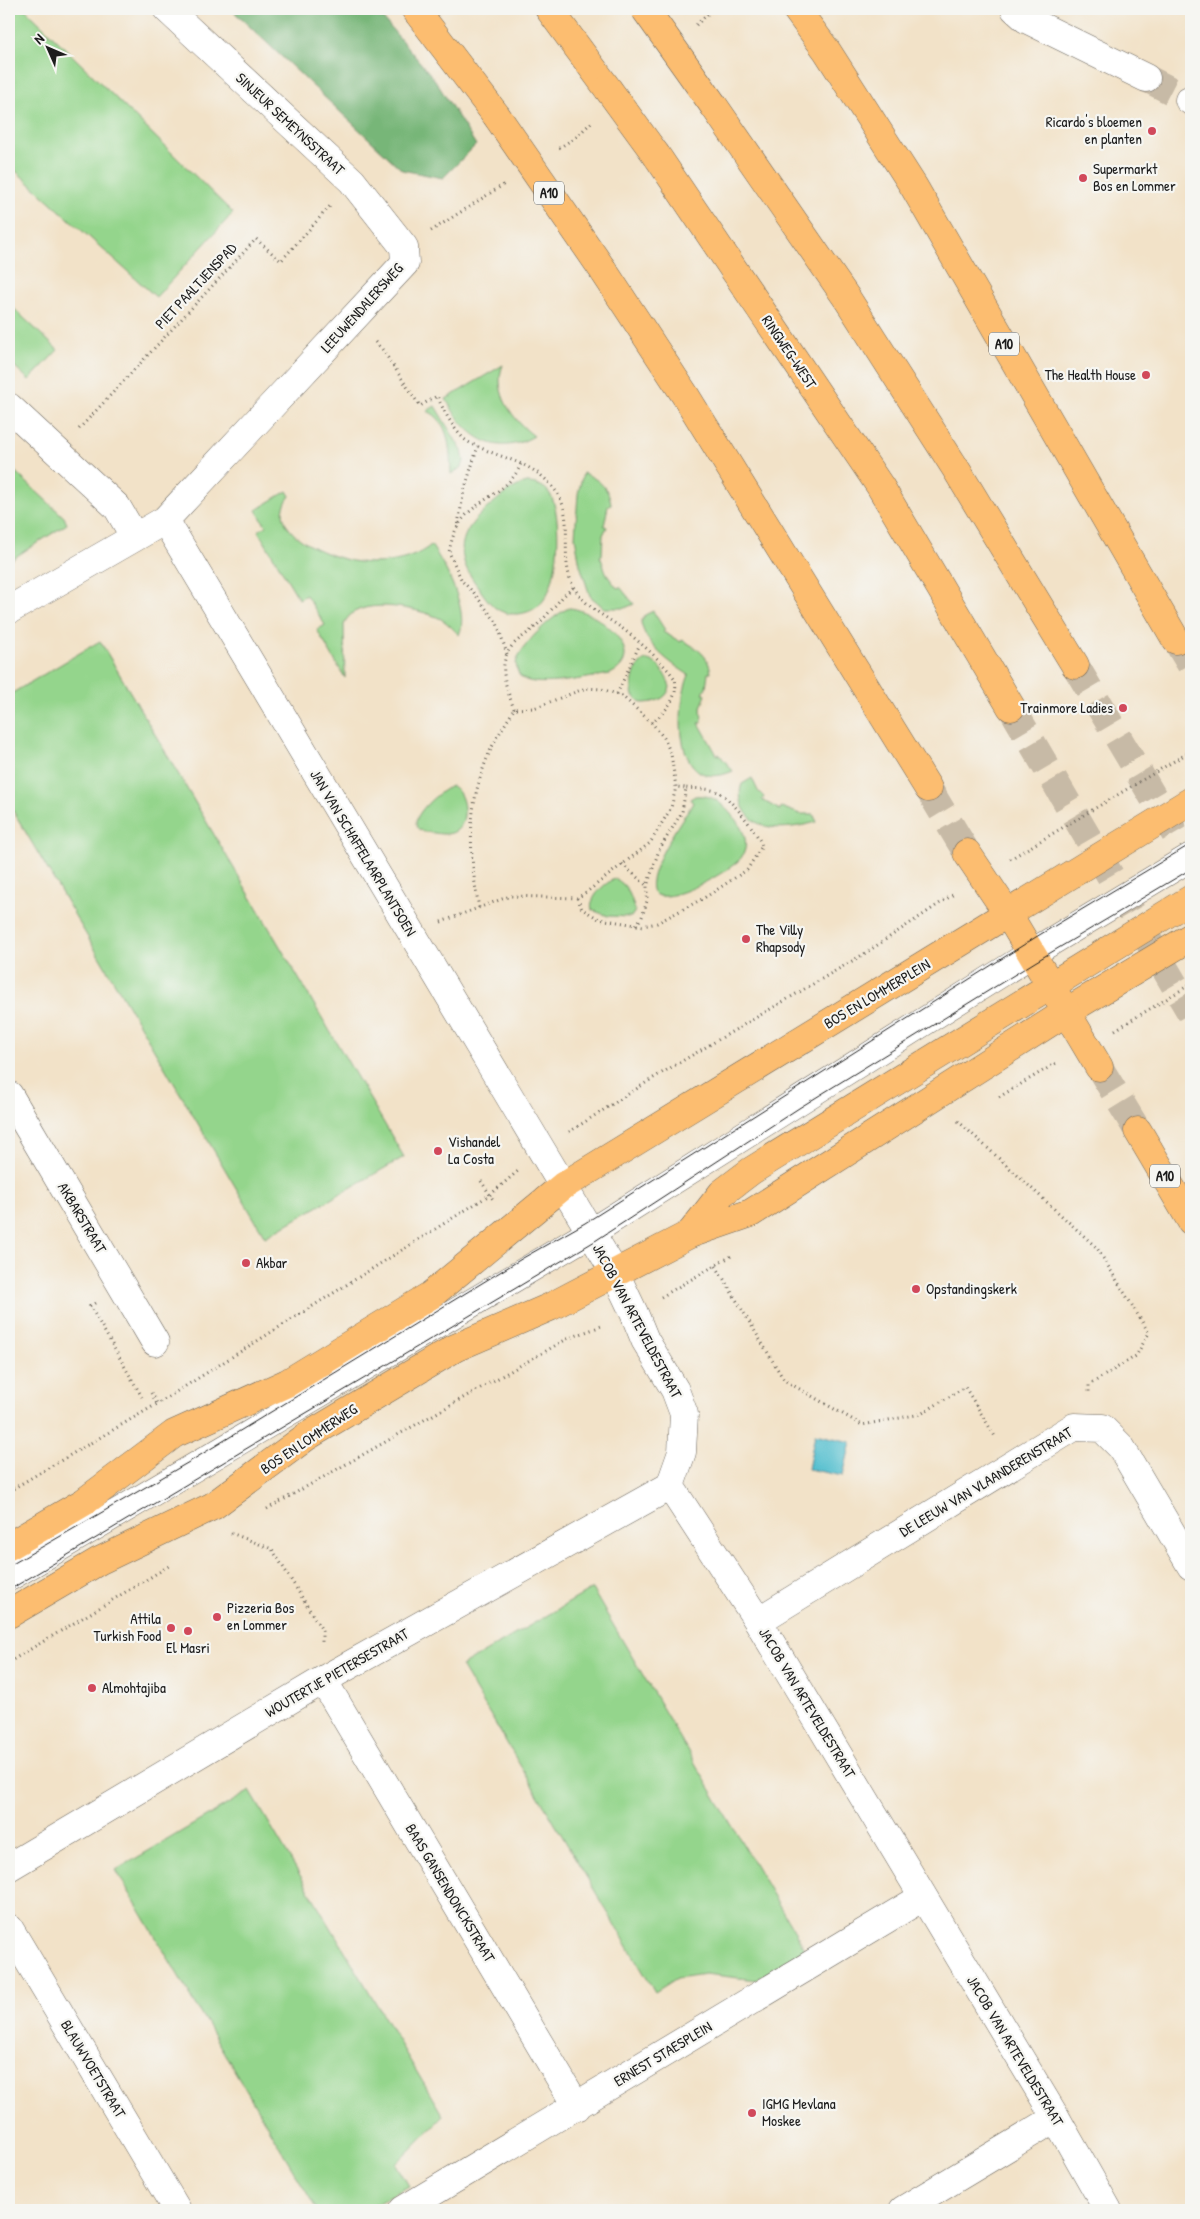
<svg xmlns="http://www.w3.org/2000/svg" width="1200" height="2219" viewBox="0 0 1200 2219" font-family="'Patrick Hand',sans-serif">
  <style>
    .green { fill: #94d58c; stroke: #587854 }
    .forest { fill: #77b678; stroke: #4a694a }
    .water { fill: #54bfcf; stroke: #386e76 }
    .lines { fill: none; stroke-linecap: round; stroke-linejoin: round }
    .minor-tunnel { stroke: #c7baa6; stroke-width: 28; stroke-dasharray: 28 14; stroke-linecap: butt }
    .highway-tunnel { stroke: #c7baa6; stroke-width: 28; stroke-dasharray: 28 14; stroke-linecap: butt }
    .minor-casing { stroke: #676158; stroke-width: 29 }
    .major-casing { stroke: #676158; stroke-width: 29 }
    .highway-casing { stroke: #676158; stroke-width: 29 }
    .path { stroke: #676158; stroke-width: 3; stroke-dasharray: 1 4; stroke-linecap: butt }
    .minor { stroke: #fff; stroke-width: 28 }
    .major { stroke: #fcbd6f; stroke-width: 28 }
    .highway { stroke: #fcbd6f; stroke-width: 28 }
    .tram { stroke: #1c1c1c; stroke-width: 1 }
    .highway-bridge-casing { stroke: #676158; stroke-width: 29; stroke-linecap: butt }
    .highway-bridge { stroke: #fcbd6f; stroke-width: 28 }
    .poi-dot { fill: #d1495b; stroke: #f6f6f2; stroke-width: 2 }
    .labels { text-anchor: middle; stroke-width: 4.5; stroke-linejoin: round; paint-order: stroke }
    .shield { fill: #f6f6f2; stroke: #5d5d5c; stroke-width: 1 }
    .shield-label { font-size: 14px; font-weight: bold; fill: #1c1c1c }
    .poi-label { font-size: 15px; fill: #1c1c1c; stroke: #f6f6f2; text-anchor: start }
    .street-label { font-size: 15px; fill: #1c1c1c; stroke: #f6f6f2 }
  </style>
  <rect width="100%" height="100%" fill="#f6f6f2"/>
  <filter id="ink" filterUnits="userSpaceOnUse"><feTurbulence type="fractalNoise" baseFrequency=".02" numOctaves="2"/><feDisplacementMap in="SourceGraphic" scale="10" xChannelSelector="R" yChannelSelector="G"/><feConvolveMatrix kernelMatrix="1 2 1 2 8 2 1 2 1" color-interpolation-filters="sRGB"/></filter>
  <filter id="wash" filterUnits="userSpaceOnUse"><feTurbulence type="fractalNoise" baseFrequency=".0096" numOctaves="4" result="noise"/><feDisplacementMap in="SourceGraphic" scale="20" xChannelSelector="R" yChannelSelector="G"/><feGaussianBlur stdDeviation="1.12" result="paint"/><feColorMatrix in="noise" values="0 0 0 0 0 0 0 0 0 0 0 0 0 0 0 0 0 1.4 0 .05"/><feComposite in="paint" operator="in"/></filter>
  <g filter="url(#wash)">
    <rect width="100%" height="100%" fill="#f2e2c8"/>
    <!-- green -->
    <path class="green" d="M 9,9 L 25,9 L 233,213 L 156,297 L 9,165 Z
      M 9,304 L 58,350 L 29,380 L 9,361 Z
      M 503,365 C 492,392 513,420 534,436 C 493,460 464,433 446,399 Z
      M 435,406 L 462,451 L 464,461 L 462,467 L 451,474 C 450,452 450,420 427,411 Z
      M 9,466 L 64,517 L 67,524 L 9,561 Z
      M 583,473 C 597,478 610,488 611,505 L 608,506 L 604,526 L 607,527 L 603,535 L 602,555 L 600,556 L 607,575 L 617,588 L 620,587 L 634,604 L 625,608 L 604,608 L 590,596 L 580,565 L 575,537 L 578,494 Z
      M 527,483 C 536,483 545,486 550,494 C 563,516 559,581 543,601 C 537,609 526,614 516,614 C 507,614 499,612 492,605 C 486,599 481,591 476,584 C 451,550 462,529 492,504 C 503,495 513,486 527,483 Z
      M 287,491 L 290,496 C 261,532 332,559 359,562 C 383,565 412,561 431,545 C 445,565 470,611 459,635 C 453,629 448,623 441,619 C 419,608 353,594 344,625 L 345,678 L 317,630 L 325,625 L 306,595 L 299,599 L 258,531 L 266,526 L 256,510 Z
      M 569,608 C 595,609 652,654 610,674 C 591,677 537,689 522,678 C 518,675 517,669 516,664 C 518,647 554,614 569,608 Z
      M 653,611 L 665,630 L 663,632 L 681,642 L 682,640 C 697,648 709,655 711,673 L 708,673 L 706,687 L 703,693 L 706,695 L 701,707 L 702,723 L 699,723 L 717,755 L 719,754 L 733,771 C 674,797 675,708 689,675 C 670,663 645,645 641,622 L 645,615 Z
      M 100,641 L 404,1157 L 265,1237 L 9,804 L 9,695 Z
      M 646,660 C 658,660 667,677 670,687 C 667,700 653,703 642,703 L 633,696 C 630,685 634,664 646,660 Z
      M 752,778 L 758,791 L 764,797 L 762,800 L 780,810 L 781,807 L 800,814 L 813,814 L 817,822 C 793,828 756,836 743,807 C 740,799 739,791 742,784 Z
      M 452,786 C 465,792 469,821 457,830 C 449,837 437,833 427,832 C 396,828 439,790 452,786 Z
      M 695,796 C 712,794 720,802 730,813 C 741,825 752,842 741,858 C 732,870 664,909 653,892 C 643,876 683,817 693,803 L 690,799 Z
      M 615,879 C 628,884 632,899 635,911 L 631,917 L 608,916 L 592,910 C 588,899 605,882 615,879 Z
      M 592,1589 L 805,1949 L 756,1980 L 705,1974 L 677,1978 L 655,1992 L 461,1666 Z
      M 250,1791 L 443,2116 L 396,2164 L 409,2186 L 364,2210 L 317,2210 L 116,1870 Z"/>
    <!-- forest -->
    <path class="forest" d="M 231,9 L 375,9 L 435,80 L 476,145 L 443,178 L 402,170 Z"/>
    <!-- water -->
    <path class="water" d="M 815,1434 L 851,1442 L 843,1476 L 808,1469 Z"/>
  </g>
  <g filter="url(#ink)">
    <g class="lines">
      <!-- minor-tunnel -->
      <path class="minor-tunnel" d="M 1146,78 L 1189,100"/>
      <!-- highway-tunnel -->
      <path class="highway-tunnel" d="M 1176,640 L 1191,665
        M 1075,665 L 1191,861
        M 1011,707 L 1191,1013
        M 928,788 L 967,853
        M 1099,1067 L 1138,1131"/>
      <!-- minor casing -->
      <g class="minor-casing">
        <path id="minor" d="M 1015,9 L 1026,19 L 1146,78
          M 1189,100 L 1191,101
          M 9,407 L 117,507 L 134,536
          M 165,520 L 615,1273 L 634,1313 L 645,1340 L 675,1390 L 684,1414 L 682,1452 L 670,1486 L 758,1621 L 1056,2118 L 1108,2210
          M 9,610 L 165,520 L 405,263 L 404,247 L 352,181 L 167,9
          M 9,1095 L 155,1342
          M 9,1577 L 590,1233 L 1042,947 L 1191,857
          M 758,1621 L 1074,1427 L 1102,1428 L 1121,1447 L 1191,1566
          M 323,1680 L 577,2107
          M 9,1867 L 323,1680 L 670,1486
          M 9,1928 L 177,2210
          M 403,2210 L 923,1897
          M 903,2210 L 1056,2118"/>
      </g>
      <!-- major casing -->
      <g class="major-casing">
        <path id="major" d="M 9,1546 L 84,1502 L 174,1434 L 287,1383 L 431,1295 L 563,1186 L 1191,801
          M 9,1614 L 99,1561 L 213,1506 L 306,1437 L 455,1348 L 550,1307 L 690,1234 L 751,1213 L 1076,1006 L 1191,937"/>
      </g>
      <!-- highway casing -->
      <g class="highway-casing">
        <path id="highway" d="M 415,9 L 496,115
          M 549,9 L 608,89
          M 796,9 L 827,51 L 914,187 L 1176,640
          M 714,106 L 848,300 L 956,469 L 1075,665
          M 657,156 L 880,486 L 1011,707
          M 603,270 L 687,398 L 928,788
          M 967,853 L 1008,914 L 1099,1067
          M 1138,1131 L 1191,1221
          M 690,1234 L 722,1193 L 751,1171 L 1191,899"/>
      </g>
      <!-- path -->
      <path class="path" d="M 696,25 L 713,9
        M 559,148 L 576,137 L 593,121
        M 431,231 L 506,183
        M 375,342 L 382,349 L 420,406 L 437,396 C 443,409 452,427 463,438 C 467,442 474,445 479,447 C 506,460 531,462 552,486 C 577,515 559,549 571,581 C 581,605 602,614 623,629 C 641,643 661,660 675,679 C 679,697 666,711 652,723
        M 79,429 L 256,239 L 281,261 L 331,205
        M 458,524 L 464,491 L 478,446
        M 507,654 L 497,623 L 474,593 L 462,581 L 449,552 C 451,543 453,534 458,526 C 473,499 511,493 521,463
        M 617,694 L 640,644
        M 514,709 C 507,689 496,665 512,646 C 520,637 531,632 539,623 C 552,611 560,597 574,587
        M 1010,859 L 1191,751
        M 622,864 L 647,886
        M 577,898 L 582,909 L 599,919 L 643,926 L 657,923 L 704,898 L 747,870 L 762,846 C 759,834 730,797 718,792 C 709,788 696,789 686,788
        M 441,922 L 510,896 L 577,898 L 588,891 L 650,843 L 671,808 L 676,787 L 671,754 L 664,738 L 652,723 L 622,696 L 602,689 L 586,688 L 534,708 L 514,709 C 506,724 494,740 488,756 C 466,809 469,853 479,908
        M 636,925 L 642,917 L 647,901 L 647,886 L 659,850 L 682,812 L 686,788 L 676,787
        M 1115,1030 L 1191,984
        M 999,1097 L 1058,1062
        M 958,1121 L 1097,1248 L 1149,1333 L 1136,1356 L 1089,1385 L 1089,1394
        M 569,1132 L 655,1077 L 864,954 L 954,894
        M 481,1181 L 494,1201
        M 716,1266 L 784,1380 L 862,1425 L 921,1414 L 965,1387 L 996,1438
        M 661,1297 L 733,1255
        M 95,1303 L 90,1306 L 142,1397
        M 151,1393 L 158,1405
        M 9,1491 L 157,1404 L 491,1194 L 518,1171
        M 267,1509 L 567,1339 L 604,1325
        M 231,1533 L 272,1549 L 322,1630 L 322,1643
        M 9,1662 L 169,1566"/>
      <!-- minor -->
      <use href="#minor" class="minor"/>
      <!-- major -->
      <use href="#major" class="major"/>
      <!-- highway -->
      <use href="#highway" class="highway"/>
      <!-- tram -->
      <path class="tram" d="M 9,1566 L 189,1462 L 523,1258 L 585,1223 L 1036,937 L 1191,844
        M 9,1590 L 595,1241 L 799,1108 L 1035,962 L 1191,869"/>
      <!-- highway-bridge casing -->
      <g class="highway-bridge-casing">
        <path id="highway-bridge" d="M 645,9 L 714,106
          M 608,89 L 657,156
          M 496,115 L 603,270"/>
      </g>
      <!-- highway-bridge -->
      <use href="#highway-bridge" class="highway-bridge"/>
    </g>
  </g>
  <!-- markers -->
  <g class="poi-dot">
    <circle cx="1152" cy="131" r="5"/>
    <circle cx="1083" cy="178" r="5"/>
    <circle cx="1146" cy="375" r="5"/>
    <circle cx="1123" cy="708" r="5"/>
    <circle cx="746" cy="939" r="5"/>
    <circle cx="438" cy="1151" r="5"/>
    <circle cx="246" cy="1263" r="5"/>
    <circle cx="916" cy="1289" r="5"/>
    <circle cx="217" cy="1617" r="5"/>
    <circle cx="171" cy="1628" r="5"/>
    <circle cx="188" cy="1631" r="5"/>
    <circle cx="92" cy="1688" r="5"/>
    <circle cx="752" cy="2113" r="5"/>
  </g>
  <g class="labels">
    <!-- shield labels -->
    <g class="shield">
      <rect x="534" y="181.5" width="30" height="23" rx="4"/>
      <rect x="989" y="332.5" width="30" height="23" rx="4"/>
      <rect x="1150" y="1164.5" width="30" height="23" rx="4"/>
    </g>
    <g class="shield-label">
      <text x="549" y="198">A10</text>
      <text x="1004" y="349">A10</text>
      <text x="1165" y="1181">A10</text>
    </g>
    <!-- poi labels -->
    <g class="poi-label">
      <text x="1142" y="127" text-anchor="end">Ricardo's bloemen<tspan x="1142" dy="17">en planten</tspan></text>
      <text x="1093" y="174">Supermarkt<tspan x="1093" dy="17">Bos en Lommer</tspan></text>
      <text x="1136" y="380" text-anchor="end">The Health House</text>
      <text x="1113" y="713" text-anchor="end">Trainmore Ladies</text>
      <text x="756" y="935">The Villy<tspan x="756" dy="17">Rhapsody</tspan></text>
      <text x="448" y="1147">Vishandel<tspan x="448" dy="17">La Costa</tspan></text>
      <text x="256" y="1268">Akbar</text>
      <text x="926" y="1294">Opstandingskerk</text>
      <text x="227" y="1613">Pizzeria Bos<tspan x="227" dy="17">en Lommer</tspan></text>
      <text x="161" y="1624" text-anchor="end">Attila<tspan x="161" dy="17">Turkish Food</tspan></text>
      <text x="188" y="1653" text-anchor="middle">El Masri</text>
      <text x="102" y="1693">Almohtajiba</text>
      <text x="762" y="2109">IGMG Mevlana<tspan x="762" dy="17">Moskee</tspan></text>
    </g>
    <!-- street labels -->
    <g class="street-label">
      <text transform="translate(290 124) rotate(43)" y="5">SINJEUR SEMEYNSSTRAAT</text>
      <text transform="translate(196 286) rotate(-47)" y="5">PIET PAALTJENSPAD</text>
      <text transform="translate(362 308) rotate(-48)" y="5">LEEUWENDALERSWEG</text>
      <text transform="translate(789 352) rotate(56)" y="5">RINGWEG-WEST</text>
      <text transform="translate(363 853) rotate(59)" y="5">JAN VAN SCHAFFELAARPLANTSOEN</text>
      <text transform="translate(877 994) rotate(-31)" y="5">BOS EN LOMMERPLEIN</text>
      <text transform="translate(82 1218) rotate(59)" y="5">AKBARSTRAAT</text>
      <text transform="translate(637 1321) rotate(62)" y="5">JACOB VAN ARTEVELDESTRAAT</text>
      <text transform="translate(309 1439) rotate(-34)" y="5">BOS EN LOMMERWEG</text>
      <text transform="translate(986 1482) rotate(-31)" y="5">DE LEEUW VAN VLAANDERENSTRAAT</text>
      <text transform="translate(337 1673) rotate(-30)" y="5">WOUTERTJE PIETERSESTRAAT</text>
      <text transform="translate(807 1703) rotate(59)" y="5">JACOB VAN ARTEVELDESTRAAT</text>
      <text transform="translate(450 1893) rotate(59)" y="5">BAAS GANSENDONCKSTRAAT</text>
      <text transform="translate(1015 2051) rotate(59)" y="5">JACOB VAN ARTEVELDESTRAAT</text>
      <text transform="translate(663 2054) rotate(-31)" y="5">ERNEST STAESPLEIN</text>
      <text transform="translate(93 2069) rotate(59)" y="5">BLAUWVOETSTRAAT</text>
    </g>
  </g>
  <!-- margin -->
  <rect width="1200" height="2219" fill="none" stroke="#f6f6f2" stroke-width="30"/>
  <!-- north arrow -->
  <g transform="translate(48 48) rotate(315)" stroke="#f6f6f2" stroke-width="4" paint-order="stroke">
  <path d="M0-4L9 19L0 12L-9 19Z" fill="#1c1c1c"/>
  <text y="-8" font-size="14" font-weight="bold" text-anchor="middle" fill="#1c1c1c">N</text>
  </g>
</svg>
